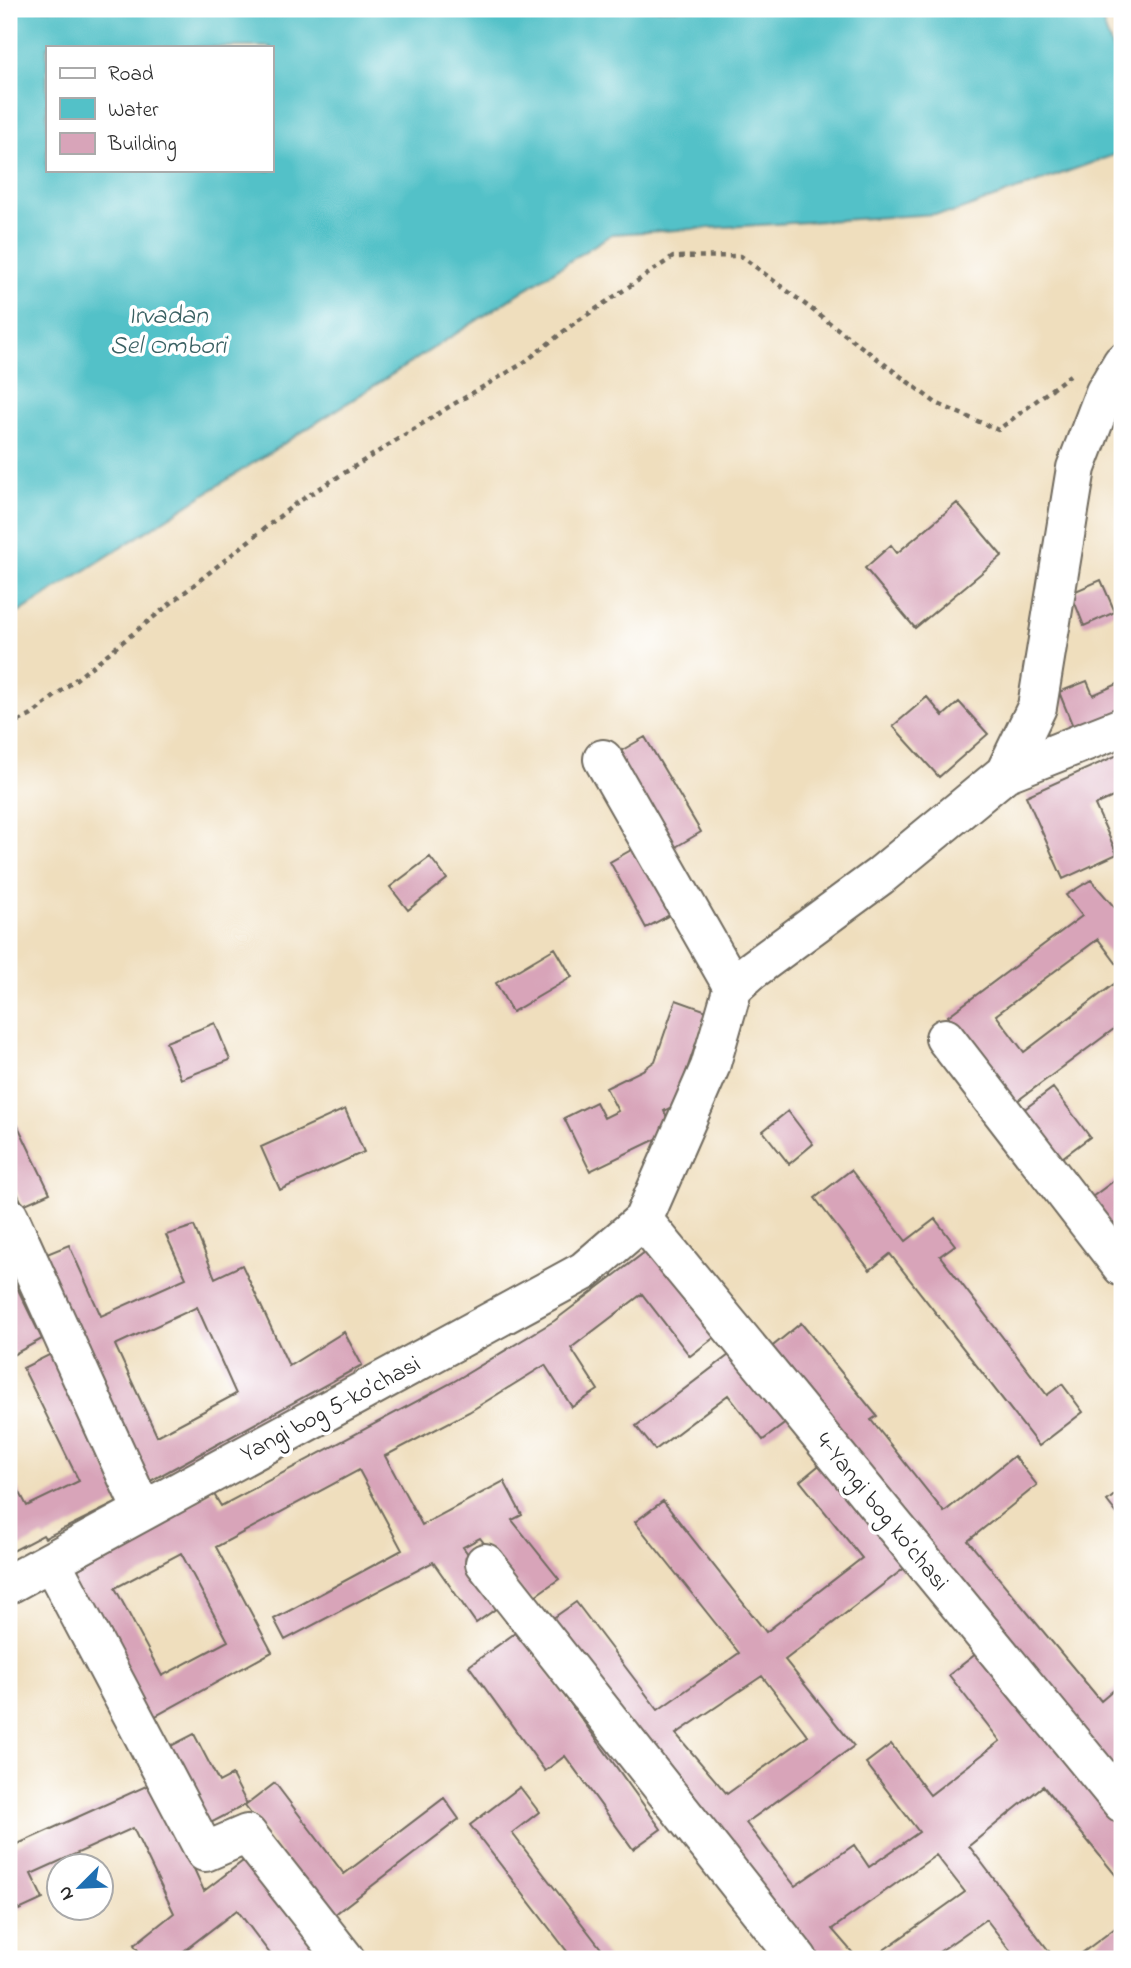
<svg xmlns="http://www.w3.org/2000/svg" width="1131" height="1968" viewBox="0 0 1131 1968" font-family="'Indie Flower',sans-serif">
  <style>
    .water { fill: #53c1c8; stroke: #3f767a; stroke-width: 2; fill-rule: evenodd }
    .building { fill: #d8a4b9; fill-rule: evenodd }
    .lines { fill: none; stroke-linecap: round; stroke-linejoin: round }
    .minor-casing { stroke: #706a5e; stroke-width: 42 }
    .path { stroke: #706a5e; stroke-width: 4.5; stroke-dasharray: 5 5; stroke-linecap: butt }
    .minor { stroke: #fff; stroke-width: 38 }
    .labels { text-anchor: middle; stroke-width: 7; stroke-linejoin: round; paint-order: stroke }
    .street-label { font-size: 24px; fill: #2b2b2b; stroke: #fff }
    .water-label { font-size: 26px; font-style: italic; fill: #396062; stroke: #fff }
  </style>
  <rect width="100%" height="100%" fill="#fff"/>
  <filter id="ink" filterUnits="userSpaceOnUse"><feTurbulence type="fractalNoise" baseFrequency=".0143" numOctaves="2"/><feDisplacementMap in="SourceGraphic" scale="14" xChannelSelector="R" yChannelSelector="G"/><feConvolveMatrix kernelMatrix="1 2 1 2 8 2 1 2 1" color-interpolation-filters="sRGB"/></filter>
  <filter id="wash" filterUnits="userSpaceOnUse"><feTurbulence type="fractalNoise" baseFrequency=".00686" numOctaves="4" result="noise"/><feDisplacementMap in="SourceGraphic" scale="28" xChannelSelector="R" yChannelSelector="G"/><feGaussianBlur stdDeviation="1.57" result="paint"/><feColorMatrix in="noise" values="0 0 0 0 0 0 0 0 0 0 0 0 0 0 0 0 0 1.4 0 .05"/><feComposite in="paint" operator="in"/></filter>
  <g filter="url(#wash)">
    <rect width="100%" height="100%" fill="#efdebd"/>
    <!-- water -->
    <path class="water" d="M 9,9 L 1098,9 L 1122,77 L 1122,152 L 952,213 L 612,234 L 9,619 ZM 47,47 L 271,47 L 271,170 L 47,170 Z"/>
    <g id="blocks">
      <!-- building -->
      <path class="building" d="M 957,503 L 1002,556 L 915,628 L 865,568 L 891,545 L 897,553 Z
        M 1101,580 L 1115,612 L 1084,626 L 1071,593 Z
        M 1087,681 L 1093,695 L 1122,682 L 1122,715 L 1076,734 L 1059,692 Z
        M 927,697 L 943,716 L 959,702 L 988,734 L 939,777 L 893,726 Z
        M 645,737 L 701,832 L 669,851 L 612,756 Z
        M 1122,753 L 1122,793 L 1095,805 L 1117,854 L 1063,879 L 1026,796 Z
        M 640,845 L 677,911 L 646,928 L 610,862 Z
        M 430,857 L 447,879 L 408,910 L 390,887 Z
        M 1091,880 L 1122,916 L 1122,971 L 1098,939 L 996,1015 L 1024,1052 L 1122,978 L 1122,1023 L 1013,1104 L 948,1016 L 1082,916 L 1066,895 Z
        M 555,948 L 572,977 L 512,1012 L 496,983 Z
        M 676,1000 L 707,1011 L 681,1087 L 687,1099 L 664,1111 L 673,1131 L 590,1171 L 564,1118 L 596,1102 L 604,1118 L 618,1111 L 606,1088 L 643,1070 L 655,1061 Z
        M 215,1023 L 230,1060 L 181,1079 L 166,1042 Z
        M 1053,1088 L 1090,1137 L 1059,1160 L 1022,1111 Z
        M 345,1109 L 364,1152 L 280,1190 L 261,1147 Z
        M 788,1111 L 813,1144 L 789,1164 L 763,1131 Z
        M 17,1124 L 50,1193 L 23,1205 L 9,1176 L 9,1128 Z
        M 851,1170 L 906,1241 L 935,1219 L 955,1245 L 940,1256 L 1047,1395 L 1062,1384 L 1083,1412 L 1039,1446 L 890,1254 L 870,1270 L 815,1198 Z
        M 1119,1177 L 1122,1182 L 1122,1247 L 1088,1200 Z
        M 194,1226 L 215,1278 L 242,1265 L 289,1366 L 344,1332 L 362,1365 L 145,1484 L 42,1256 L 69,1245 L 101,1316 L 186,1278 L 166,1235 ZM 197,1307 L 236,1394 L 157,1436 L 115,1345 Z
        M 653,1246 L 720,1333 L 690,1356 L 642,1294 L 571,1348 L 598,1390 L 572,1407 L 545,1365 L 469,1412 L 385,1456 L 422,1525 L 504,1481 L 522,1515 L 512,1520 L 559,1579 L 529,1600 L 480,1538 L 463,1547 L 504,1603 L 476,1623 L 433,1562 L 285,1640 L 274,1619 L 402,1550 L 359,1470 L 216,1547 L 272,1652 L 145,1722 L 68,1575 L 164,1521 L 212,1491 L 221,1506 L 453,1382 L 554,1321 ZM 181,1553 L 228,1641 L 162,1676 L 115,1588 Z
        M 9,1271 L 42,1339 L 9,1357 Z
        M 801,1323 L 877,1416 L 871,1420 L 944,1512 L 1014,1456 L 1037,1485 L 968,1541 L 1101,1701 L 1122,1683 L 1122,1721 L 1120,1723 L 1122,1726 L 1122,1783 L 768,1350 Z
        M 737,1349 L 791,1419 L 763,1440 L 728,1395 L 655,1450 L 636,1426 Z
        M 51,1354 L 122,1500 L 45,1538 L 43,1535 L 9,1553 L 9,1472 L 27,1506 L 79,1481 L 23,1368 Z
        M 828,1458 L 911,1563 L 785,1660 L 854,1746 L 746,1823 L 795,1886 L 854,1845 L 869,1867 L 919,1832 L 866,1763 L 891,1744 L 930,1795 L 1000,1741 L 949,1675 L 981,1650 L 1122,1829 L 1122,1883 L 1043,1786 L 969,1846 L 1055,1959 L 1017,1959 L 986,1919 L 929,1959 L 871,1959 L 965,1892 L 936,1855 L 832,1929 L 858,1959 L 812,1959 L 549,1621 L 576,1602 L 658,1710 L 739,1653 L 635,1522 L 663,1501 L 766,1632 L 862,1558 L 800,1481 ZM 762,1676 L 808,1736 L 727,1794 L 676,1734 Z
        M 1122,1489 L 1122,1520 L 1107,1501 Z
        M 518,1631 L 661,1829 L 633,1849 L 565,1756 L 545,1771 L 469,1666 Z
        M 194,1734 L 219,1782 L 232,1775 L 247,1804 L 203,1827 L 163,1750 Z
        M 155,1782 L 204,1891 L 247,1858 L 325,1959 L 274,1959 L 237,1910 L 180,1954 L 184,1959 L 145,1959 L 134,1945 L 174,1913 L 133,1828 L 31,1874 L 43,1899 L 19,1910 L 9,1888 L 9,1848 Z
        M 275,1783 L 344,1874 L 444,1798 L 459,1819 L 330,1918 L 245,1806 Z
        M 520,1787 L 539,1812 L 512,1833 L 609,1959 L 573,1959 L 470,1825 Z
        M 1122,1923 L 1122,1959 L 1074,1959 Z"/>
    </g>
  </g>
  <g filter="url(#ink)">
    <use href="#blocks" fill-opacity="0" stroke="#706a5e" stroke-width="2"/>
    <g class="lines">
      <!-- minor casing -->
      <g class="minor-casing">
        <path id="minor" d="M 603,759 L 733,987
          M 1005,773 L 1122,727
          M 945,1038 L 1122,1267
          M 9,1217 L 142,1510
          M 643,1220 L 1122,1803
          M 51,1561 L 205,1852 L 247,1834 L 345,1959
          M 485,1563 L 798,1959
          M 9,1584 L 584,1271 L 643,1220 L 710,1067 L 733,987 L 751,971 L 880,876 L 1005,773 L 1037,707 L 1076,468 L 1105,392 L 1122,363"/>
      </g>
      <!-- path -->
      <path class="path" d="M 9,725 L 30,716 L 295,504 L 452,405 L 522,364 L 572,325 L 673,257 L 741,256 L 936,403 L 998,430 L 1070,375"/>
      <!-- minor -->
      <use href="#minor" class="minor"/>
    </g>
  </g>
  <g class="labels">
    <!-- street labels -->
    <g class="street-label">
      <text transform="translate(330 1408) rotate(-28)" y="8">Yangi bog 5-koʼchasi</text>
      <text transform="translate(883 1511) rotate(51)" y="8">4-Yangi bog koʼchasi</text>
    </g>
    <!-- water labels -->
    <g class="water-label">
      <text x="168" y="323">Irvadan<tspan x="168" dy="30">Sel Ombori</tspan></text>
    </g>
  </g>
  <!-- margin -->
  <rect width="1131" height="1968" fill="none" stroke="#fff" stroke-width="35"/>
  <!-- legend -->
  <rect x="46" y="46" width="228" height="126" fill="#ffffff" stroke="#aaaaaa" stroke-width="2"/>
  <rect x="60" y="68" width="35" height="10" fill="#ffffff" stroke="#aaaaaa" stroke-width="2"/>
  <text x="108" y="80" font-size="21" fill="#2b2b2b">Road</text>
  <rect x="60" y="98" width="35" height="21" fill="#53c1c8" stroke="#aaaaaa" stroke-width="2"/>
  <text x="108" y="116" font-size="21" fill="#2b2b2b">Water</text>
  <rect x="60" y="133" width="35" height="21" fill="#d8a4b9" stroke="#aaaaaa" stroke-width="2"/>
  <text x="108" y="150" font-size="21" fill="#2b2b2b">Building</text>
  <!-- north arrow -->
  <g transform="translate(80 1887) rotate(246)"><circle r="33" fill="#ffffff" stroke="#aaaaaa" stroke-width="2"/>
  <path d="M0-5L12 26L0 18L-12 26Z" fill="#1f6fb2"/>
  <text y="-10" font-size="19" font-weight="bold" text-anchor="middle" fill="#2b2b2b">N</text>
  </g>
</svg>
